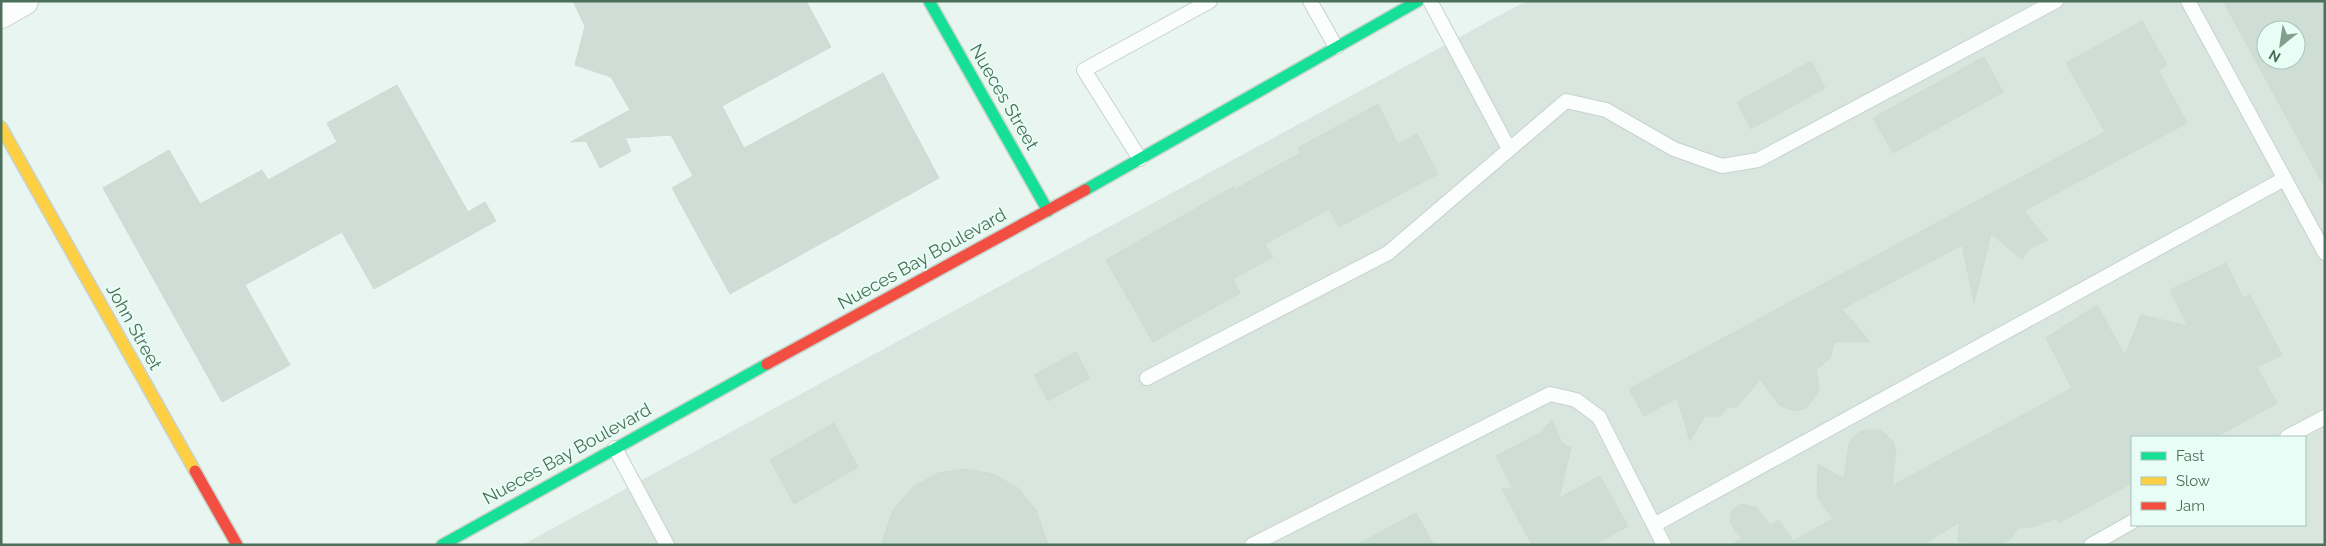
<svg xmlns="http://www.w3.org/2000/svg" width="2326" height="546" viewBox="0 0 2326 546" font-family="Raleway,sans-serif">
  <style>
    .industrial { fill: #d9e6e0; fill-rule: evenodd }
    .building { fill: #ceded6; stroke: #cbddd3; fill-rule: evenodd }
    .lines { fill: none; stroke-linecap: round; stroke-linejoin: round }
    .lane-casing { stroke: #c6d3cd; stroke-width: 16 }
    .street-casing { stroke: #c6d3cd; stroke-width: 30 }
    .fast-casing { stroke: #c5d3cc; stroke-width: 14 }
    .slow-casing { stroke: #c5d3cc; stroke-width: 14 }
    .jam-casing { stroke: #c5d3cc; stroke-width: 14 }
    .lane { stroke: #fcfefd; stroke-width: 14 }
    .street { stroke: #fcfefd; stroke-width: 28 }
    .fast { stroke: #16e098; stroke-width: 11 }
    .slow { stroke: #ffcf43; stroke-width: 11 }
    .jam { stroke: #f24e42; stroke-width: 11 }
    .labels { text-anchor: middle; stroke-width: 4; stroke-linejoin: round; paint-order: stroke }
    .street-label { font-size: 18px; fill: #4b6f59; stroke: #e8fdf5 }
  </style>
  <rect width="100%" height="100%" fill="#e8f5f0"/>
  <!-- industrial -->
  <path class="industrial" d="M 1526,1 L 2325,1 L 2325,545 L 522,545 ZM 2266,30 L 2296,30 L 2296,60 L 2266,60 ZM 2132,437 L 2305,437 L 2305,525 L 2132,525 Z"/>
  <!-- building -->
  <path class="building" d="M 573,1 L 806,1 L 831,47 L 722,106 L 744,148 L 883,73 L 939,178 L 730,294 L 672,188 L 693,176 L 671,135 L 625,138 L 631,151 L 600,168 L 586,141 L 571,142 L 630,110 L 611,77 L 575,65 L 585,26 Z
    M 2223,1 L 2325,1 L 2325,188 ZM 2266,30 L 2296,30 L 2296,60 L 2266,60 Z
    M 2142,21 L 2167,65 L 2158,70 L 2187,123 L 2024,211 L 2048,240 L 2030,248 L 2022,259 L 1991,234 L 1974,303 L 1962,245 L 1842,309 L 1870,342 L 1834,342 L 1830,358 L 1816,370 L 1819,386 L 1817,395 L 1806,408 L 1794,411 L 1779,405 L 1760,379 L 1737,407 L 1727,407 L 1721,416 L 1705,416 L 1690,441 L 1677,398 L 1644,416 L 1629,389 L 2105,132 L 2066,63 Z
    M 1984,57 L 2003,92 L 1893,153 L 1873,118 Z
    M 1811,61 L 1825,88 L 1751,129 L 1737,102 Z
    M 397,85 L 468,212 L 485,202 L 496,221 L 374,289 L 342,232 L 245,285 L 290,365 L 222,402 L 103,188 L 169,150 L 200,204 L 262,170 L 268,180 L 337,142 L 327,123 Z
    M 1378,104 L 1398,144 L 1417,134 L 1438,174 L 1339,227 L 1329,209 L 1265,244 L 1273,257 L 1233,279 L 1240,293 L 1153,342 L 1106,260 L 1233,187 L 1234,190 L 1300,153 L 1298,148 Z
    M 2226,263 L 2243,298 L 2250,295 L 2282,355 L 2257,367 L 2277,403 L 2216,437 L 2132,437 L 2132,483 L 2059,523 L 2056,518 L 2033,527 L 2018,528 L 2012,538 L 2003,543 L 1958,542 L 1960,522 L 1922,545 L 1731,545 L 1742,539 L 1734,530 L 1730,520 L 1732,510 L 1741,504 L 1756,507 L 1770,525 L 1779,520 L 1793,541 L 1833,519 L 1817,496 L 1818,464 L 1844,479 L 1849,445 L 1853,437 L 1860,432 L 1868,430 L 1880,430 L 1893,441 L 1896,450 L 1892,486 L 2072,388 L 2046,338 L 2097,305 L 2125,356 L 2141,315 L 2188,326 L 2170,290 Z
    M 1076,352 L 1090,378 L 1048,401 L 1034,375 Z
    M 1552,420 L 1562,443 L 1571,448 L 1559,498 L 1600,476 L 1628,526 L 1594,545 L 1532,545 L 1502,489 L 1513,488 L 1496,456 L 1540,433 Z
    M 834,423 L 858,467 L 794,504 L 770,460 Z
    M 965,469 L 993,474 L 1018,488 L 1036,510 L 1048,545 L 881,545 L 893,510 L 913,487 L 938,473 Z
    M 1416,513 L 1434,545 L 1356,545 Z"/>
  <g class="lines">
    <!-- lane casing -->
    <g class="lane-casing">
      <path id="lane" d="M 1310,1 L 1336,47
        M 1430,1 L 1509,149
        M 2188,1 L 2325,253
        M 1140,159 L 1084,70 L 1210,1
        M 1147,378 L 1388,253 L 1566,101 L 1606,110 L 1674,149 L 1722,166 L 1758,160 L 2056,1
        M 2287,437 L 2325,417
        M 615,448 L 667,545
        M 1654,525 L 2284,179
        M 1252,545 L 1550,394 L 1576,400 L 1599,417 L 1664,545
        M 2091,545 L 2132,522"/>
    </g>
    <!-- street casing -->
    <g class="street-casing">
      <path id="street" d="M 1,14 L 24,1"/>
    </g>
    <!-- fast casing -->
    <g class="fast-casing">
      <path id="fast" d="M 929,1 L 1048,211
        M 1085,190 L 1418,1
        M 442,545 L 767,364"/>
    </g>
    <!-- slow casing -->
    <g class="slow-casing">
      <path id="slow" d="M 1,127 L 195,471"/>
    </g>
    <!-- jam casing -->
    <g class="jam-casing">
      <path id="jam" d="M 767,364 L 1085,190
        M 195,471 L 237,545"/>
    </g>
    <!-- lane -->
    <use href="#lane" class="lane"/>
    <!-- street -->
    <use href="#street" class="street"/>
    <!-- fast -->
    <use href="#fast" class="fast"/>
    <!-- slow -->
    <use href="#slow" class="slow"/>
    <!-- jam -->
    <use href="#jam" class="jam"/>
  </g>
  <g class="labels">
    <!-- street labels -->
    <g class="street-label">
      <text transform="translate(1004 97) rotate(60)" y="6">Nueces Street</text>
      <text transform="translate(922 259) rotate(-29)" y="6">Nueces Bay Boulevard</text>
      <text transform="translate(134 327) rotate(61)" y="6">John Street</text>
      <text transform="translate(567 454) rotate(-29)" y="6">Nueces Bay Boulevard</text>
    </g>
  </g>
  <!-- border -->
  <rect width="2326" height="546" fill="none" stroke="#4b6f59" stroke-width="5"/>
  <!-- legend -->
  <rect x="2131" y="436" width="175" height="90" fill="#e8fdf5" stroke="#a9c4b7"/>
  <rect x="2141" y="452" width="25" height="8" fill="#16e098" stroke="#a9c4b7"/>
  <text x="2176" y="461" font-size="15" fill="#4b6f59">Fast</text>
  <rect x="2141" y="477" width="25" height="8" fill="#ffcf43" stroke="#a9c4b7"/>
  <text x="2176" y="486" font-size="15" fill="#4b6f59">Slow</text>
  <rect x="2141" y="502" width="25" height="8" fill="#f24e42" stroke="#a9c4b7"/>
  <text x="2176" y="511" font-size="15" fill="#4b6f59">Jam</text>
  <!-- north arrow -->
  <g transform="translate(2281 45) rotate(210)"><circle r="24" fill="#e8fdf5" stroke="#a9c4b7"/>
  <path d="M0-4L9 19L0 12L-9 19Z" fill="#829e8e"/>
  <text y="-8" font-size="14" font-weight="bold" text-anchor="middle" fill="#4b6f59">N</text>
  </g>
</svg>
